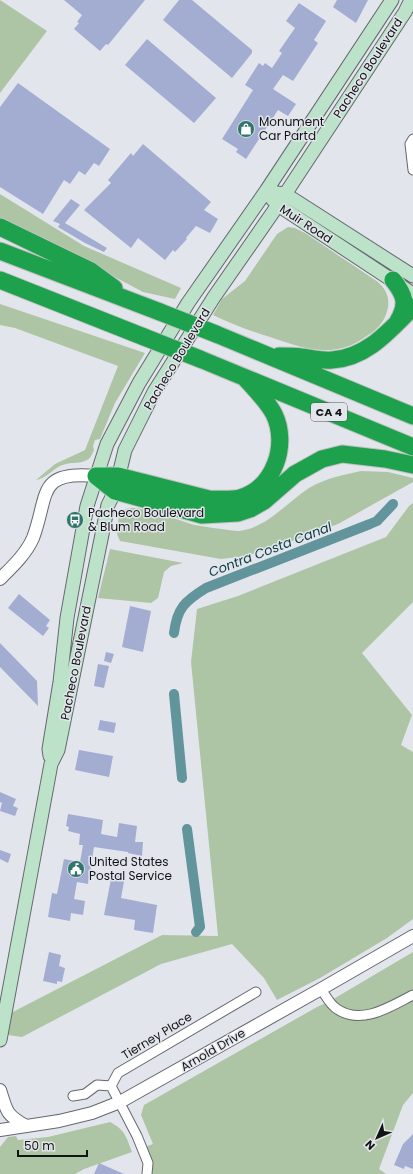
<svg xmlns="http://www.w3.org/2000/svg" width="413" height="1174" viewBox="0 0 413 1174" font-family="Poppins,sans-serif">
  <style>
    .green { fill: #adc5a4 }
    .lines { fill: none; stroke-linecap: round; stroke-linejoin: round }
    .canal { stroke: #62949b; stroke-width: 10 }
    .building { fill: #a3add2 }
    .minor-casing { stroke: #65676d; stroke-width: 11 }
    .tertiary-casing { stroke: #65676d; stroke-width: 14 }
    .secondary-casing { stroke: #65676d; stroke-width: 15 }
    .motorway-casing { stroke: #c1c2c2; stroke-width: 19 }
    .minor { stroke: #fff; stroke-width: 9 }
    .tertiary { stroke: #fff; stroke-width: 12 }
    .secondary { stroke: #bce3c9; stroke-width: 13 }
    .motorway { stroke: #1ea14c; stroke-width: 17 }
    .motorway-bridge-casing { stroke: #c1c2c2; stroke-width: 19; stroke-linecap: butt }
    .motorway-bridge { stroke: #1ea14c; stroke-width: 17 }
    .labels { text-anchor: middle; stroke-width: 3; stroke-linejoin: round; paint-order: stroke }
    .shield { fill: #e3e5ec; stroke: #515256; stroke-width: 1 }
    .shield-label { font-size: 11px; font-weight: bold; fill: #121315 }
    .street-label { font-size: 12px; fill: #121315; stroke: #e3e5ec }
    .poi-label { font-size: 12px; fill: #121315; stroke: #e3e5ec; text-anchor: start }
    .water-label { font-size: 13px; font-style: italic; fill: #0a3c42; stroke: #e3e5ec }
  </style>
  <rect width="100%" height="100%" fill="#e3e5ec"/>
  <!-- green -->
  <path class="green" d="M 0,0 L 47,31 L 0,93 Z
    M 0,194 L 84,246 L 181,288 L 175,299 L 143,292 L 51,243 L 0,218 Z
    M 288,227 L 295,228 L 305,233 L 378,282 C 389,292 391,303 385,317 C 381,325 375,331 368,335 C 336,360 304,349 270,337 C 250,331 232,324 213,315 L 222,299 L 245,281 L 277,234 Z
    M 0,304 L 145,353 L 115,403 L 100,439 L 95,440 L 93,446 L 94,450 C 92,454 91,458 87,460 C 80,464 73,462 66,464 C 54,466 47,479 36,480 L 55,464 L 85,450 L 118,366 L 15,328 L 0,325 Z
    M 361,471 L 388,472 L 413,478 L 413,482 L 338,524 L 287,543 L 246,556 L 221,559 L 120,541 L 117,534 L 119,514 C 121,513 124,510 126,509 C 138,504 178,520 191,524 C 198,526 233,531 239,531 C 267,528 287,502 309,488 C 326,478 343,475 361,471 Z
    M 413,503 L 413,602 L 362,653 L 412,715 L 401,745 L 413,752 L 413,919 L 387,938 L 320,978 L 277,1000 L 264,978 L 232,944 L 161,964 L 22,1037 L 8,1035 L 5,1016 L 162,935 L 218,936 L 191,662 L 197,609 L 238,596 L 386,537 L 409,506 Z
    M 110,549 L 183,563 L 171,566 L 164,572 L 158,598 L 151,603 L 98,598 Z
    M 413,952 L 413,1093 L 403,1105 L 379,1169 L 386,1174 L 147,1174 L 142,1148 L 153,1144 L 141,1115 L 144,1105 L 317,1007 L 330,1001 Z
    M 110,1122 C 125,1130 126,1136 132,1152 L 84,1169 L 75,1174 L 0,1174 L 0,1147 L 8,1137 L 16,1136 L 18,1140 L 48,1137 Z"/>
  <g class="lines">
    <!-- canal -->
    <path class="canal" d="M 174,633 C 177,608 185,601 206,588 L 370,524 L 377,521 L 393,504
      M 174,694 L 182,778
      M 187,829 L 200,927 L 196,932"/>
  </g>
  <!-- building -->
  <path class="building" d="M 64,0 L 145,0 L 108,45 L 106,44 L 100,51 L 74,29 L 79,23 L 77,22 L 82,15 Z
    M 179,0 L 192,0 L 252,50 L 252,53 L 232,78 L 163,20 Z
    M 337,0 L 368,0 L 356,23 L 333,7 Z
    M 299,3 L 326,21 L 314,40 L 318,43 L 293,81 L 283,75 L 273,89 L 296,104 L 288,116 L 278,110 L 246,159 L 236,152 L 238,149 L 222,139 L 253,90 L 245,85 L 259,63 L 263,66 L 265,63 L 272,68 L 282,53 L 279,51 L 295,28 L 286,21 Z
    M 147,39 L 216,98 L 194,123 L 125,65 Z
    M 18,83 L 110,149 L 99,166 L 94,163 L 85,175 L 79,171 L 70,184 L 64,180 L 43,214 L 0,187 L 0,107 Z
    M 143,144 L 211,202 L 204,210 L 218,219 L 210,233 L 196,226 L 186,238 L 187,239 L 175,252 L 173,250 L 165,260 L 138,238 L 131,248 L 84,210 L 111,183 L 108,180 L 131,153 L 133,156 Z
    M 71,199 L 80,205 L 65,223 L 107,248 L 104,252 L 85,243 L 58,227 L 60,224 L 53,221 Z
    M 19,594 L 50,620 L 46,626 L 49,628 L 43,636 L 8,608 Z
    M 130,606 L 151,611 L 143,652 L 122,647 Z
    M 0,643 L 37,681 L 38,706 L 0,667 Z
    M 106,652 L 114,654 L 111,663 L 104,661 Z
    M 98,664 L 109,666 L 104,688 L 94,686 Z
    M 100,720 L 116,723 L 114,733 L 98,730 Z
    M 79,750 L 113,756 L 109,777 L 75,770 Z
    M 0,792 L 16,799 L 13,806 L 18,808 L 15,816 L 0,811 L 2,803 L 0,802 Z
    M 68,814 L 103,820 L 101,834 L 117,837 L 119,823 L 137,826 L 135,842 L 143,842 L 142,856 L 128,853 L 128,852 L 94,847 L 88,884 L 77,882 L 74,899 L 85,901 L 83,915 L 71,913 L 70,921 L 48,917 L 52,893 L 57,894 L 64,859 L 80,862 L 83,845 L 79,845 L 80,834 L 68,831 L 69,827 L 66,826 Z
    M 0,850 L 11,854 L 8,863 L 0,859 Z
    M 112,874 L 125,876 L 121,898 L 157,905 L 153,933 L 134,930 L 135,920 L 104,915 Z
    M 49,952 L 61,955 L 59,966 L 65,968 L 62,982 L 57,981 L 57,984 L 43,981 Z
    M 413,1134 L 413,1169 L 405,1166 L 404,1169 L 394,1165 L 403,1144 Z
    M 99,1163 L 124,1174 L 94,1174 Z"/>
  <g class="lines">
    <!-- minor casing -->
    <g class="minor-casing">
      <path id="minor" d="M 413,139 L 410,144 L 413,170
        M 321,989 C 326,996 330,1005 337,1009 C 362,1026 391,1006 413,995
        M 111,1086 L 137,1136 L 148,1163 L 147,1174
        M 73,1096 L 85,1094 L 97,1085 L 111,1086 L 118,1073 L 256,992"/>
    </g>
    <!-- tertiary casing -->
    <g class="tertiary-casing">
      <path id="tertiary" d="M 0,579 C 12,567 26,554 33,538 C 49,496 36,470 96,476
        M 0,1090 C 7,1111 5,1114 26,1126
        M 0,1130 L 59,1121 L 92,1113 L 120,1102 L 321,989 L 413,936"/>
    </g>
    <!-- secondary casing -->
    <g class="secondary-casing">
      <path id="secondary" d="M 277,193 L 285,194 L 413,276
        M 272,199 L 278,205 L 413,294
        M 50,756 L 49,749 L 60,682 L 67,618 L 87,506 L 107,444 L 139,383 L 188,303 L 266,191 L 392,0
        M 0,1040 L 51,764 L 58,750 L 108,505 L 115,491 L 125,450 L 154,392 L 214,297 L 278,205 L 405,12 L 411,0"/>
    </g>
    <!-- motorway casing -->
    <g class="motorway-casing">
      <path id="motorway" d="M 0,227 L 91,271 L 114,288
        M 0,251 L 160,312
        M 0,280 L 144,337
        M 393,280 C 405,295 408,304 398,321
        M 216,334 L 413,416
        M 279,356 C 286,356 294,356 301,357 C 311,358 321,361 332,360 C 367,358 390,330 413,307
        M 200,359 L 413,447
        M 96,476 L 115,491 L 202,515 L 238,513 L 250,509 L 264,501 L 295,474 L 322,459 L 342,454 L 385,459 L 413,465
        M 96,476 L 118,476 L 209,499 C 219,499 230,500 240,498 C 274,488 289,445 274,414 C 267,401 255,389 245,378"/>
    </g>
    <!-- minor -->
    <use href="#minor" class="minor"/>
    <!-- tertiary -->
    <use href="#tertiary" class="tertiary"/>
    <!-- secondary -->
    <use href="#secondary" class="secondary"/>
    <!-- motorway -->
    <use href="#motorway" class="motorway"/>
    <!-- motorway-bridge casing -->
    <g class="motorway-bridge-casing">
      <path id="motorway-bridge" d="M 160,312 L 216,334
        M 144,337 L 200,359"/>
    </g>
    <!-- motorway-bridge -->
    <use href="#motorway-bridge" class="motorway-bridge"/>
  </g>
  <!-- icons -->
  <defs>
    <g id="shop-disc" transform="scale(0.9)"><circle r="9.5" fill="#31766a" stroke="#e3e5ec"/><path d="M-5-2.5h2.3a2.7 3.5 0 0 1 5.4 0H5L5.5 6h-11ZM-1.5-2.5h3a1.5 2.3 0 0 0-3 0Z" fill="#fff"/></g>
    <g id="bus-disc" transform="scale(0.9)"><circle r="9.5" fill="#31766a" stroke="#e3e5ec"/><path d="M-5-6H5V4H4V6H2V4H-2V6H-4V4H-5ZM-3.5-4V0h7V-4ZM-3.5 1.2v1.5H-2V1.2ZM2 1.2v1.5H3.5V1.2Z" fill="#fff"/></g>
    <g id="civic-disc" transform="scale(0.9)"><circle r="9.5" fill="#31766a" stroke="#e3e5ec"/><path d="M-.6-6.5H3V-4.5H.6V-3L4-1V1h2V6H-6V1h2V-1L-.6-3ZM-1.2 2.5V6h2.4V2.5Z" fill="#fff"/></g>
  </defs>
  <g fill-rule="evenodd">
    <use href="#shop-disc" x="246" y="129"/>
    <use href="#bus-disc" x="75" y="520"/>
    <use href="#civic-disc" x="76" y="869"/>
  </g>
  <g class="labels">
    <!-- shield labels -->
    <rect class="shield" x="311" y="403" width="36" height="18" rx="3"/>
    <g class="shield-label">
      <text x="329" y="416">CA 4</text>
    </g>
    <!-- street labels -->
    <g class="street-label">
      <text transform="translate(368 68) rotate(-57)" y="4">Pacheco Boulevard</text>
      <text transform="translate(306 224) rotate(33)" y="4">Muir Road</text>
      <text transform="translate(177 359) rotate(-59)" y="4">Pacheco Boulevard</text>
      <text transform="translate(76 663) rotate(-79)" y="4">Pacheco Boulevard</text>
      <text transform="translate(157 1036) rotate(-31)" y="4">Tierney Place</text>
      <text transform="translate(213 1050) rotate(-30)" y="4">Arnold Drive</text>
    </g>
    <!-- poi labels -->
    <g class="poi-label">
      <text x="259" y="126">Monument<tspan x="259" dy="14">Car Partd</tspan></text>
      <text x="88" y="517">Pacheco Boulevard<tspan x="88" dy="14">&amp; Blum Road</tspan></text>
      <text x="89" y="866">United States<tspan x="89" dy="14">Postal Service</tspan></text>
    </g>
    <!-- water labels -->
    <g class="water-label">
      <text transform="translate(270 549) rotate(-21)" y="5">Contra Costa Canal</text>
    </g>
  </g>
  <!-- north arrow -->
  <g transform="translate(377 1138) rotate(225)" stroke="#e3e5ec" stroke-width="3" paint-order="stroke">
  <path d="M0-3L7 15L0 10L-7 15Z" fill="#121315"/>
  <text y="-6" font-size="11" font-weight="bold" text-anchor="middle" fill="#121315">N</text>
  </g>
  <!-- scale -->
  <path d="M18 1150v6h69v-6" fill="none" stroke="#121315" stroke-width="2"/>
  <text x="24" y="1150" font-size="12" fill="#121315" stroke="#e3e5ec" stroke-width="3" paint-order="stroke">50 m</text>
</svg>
